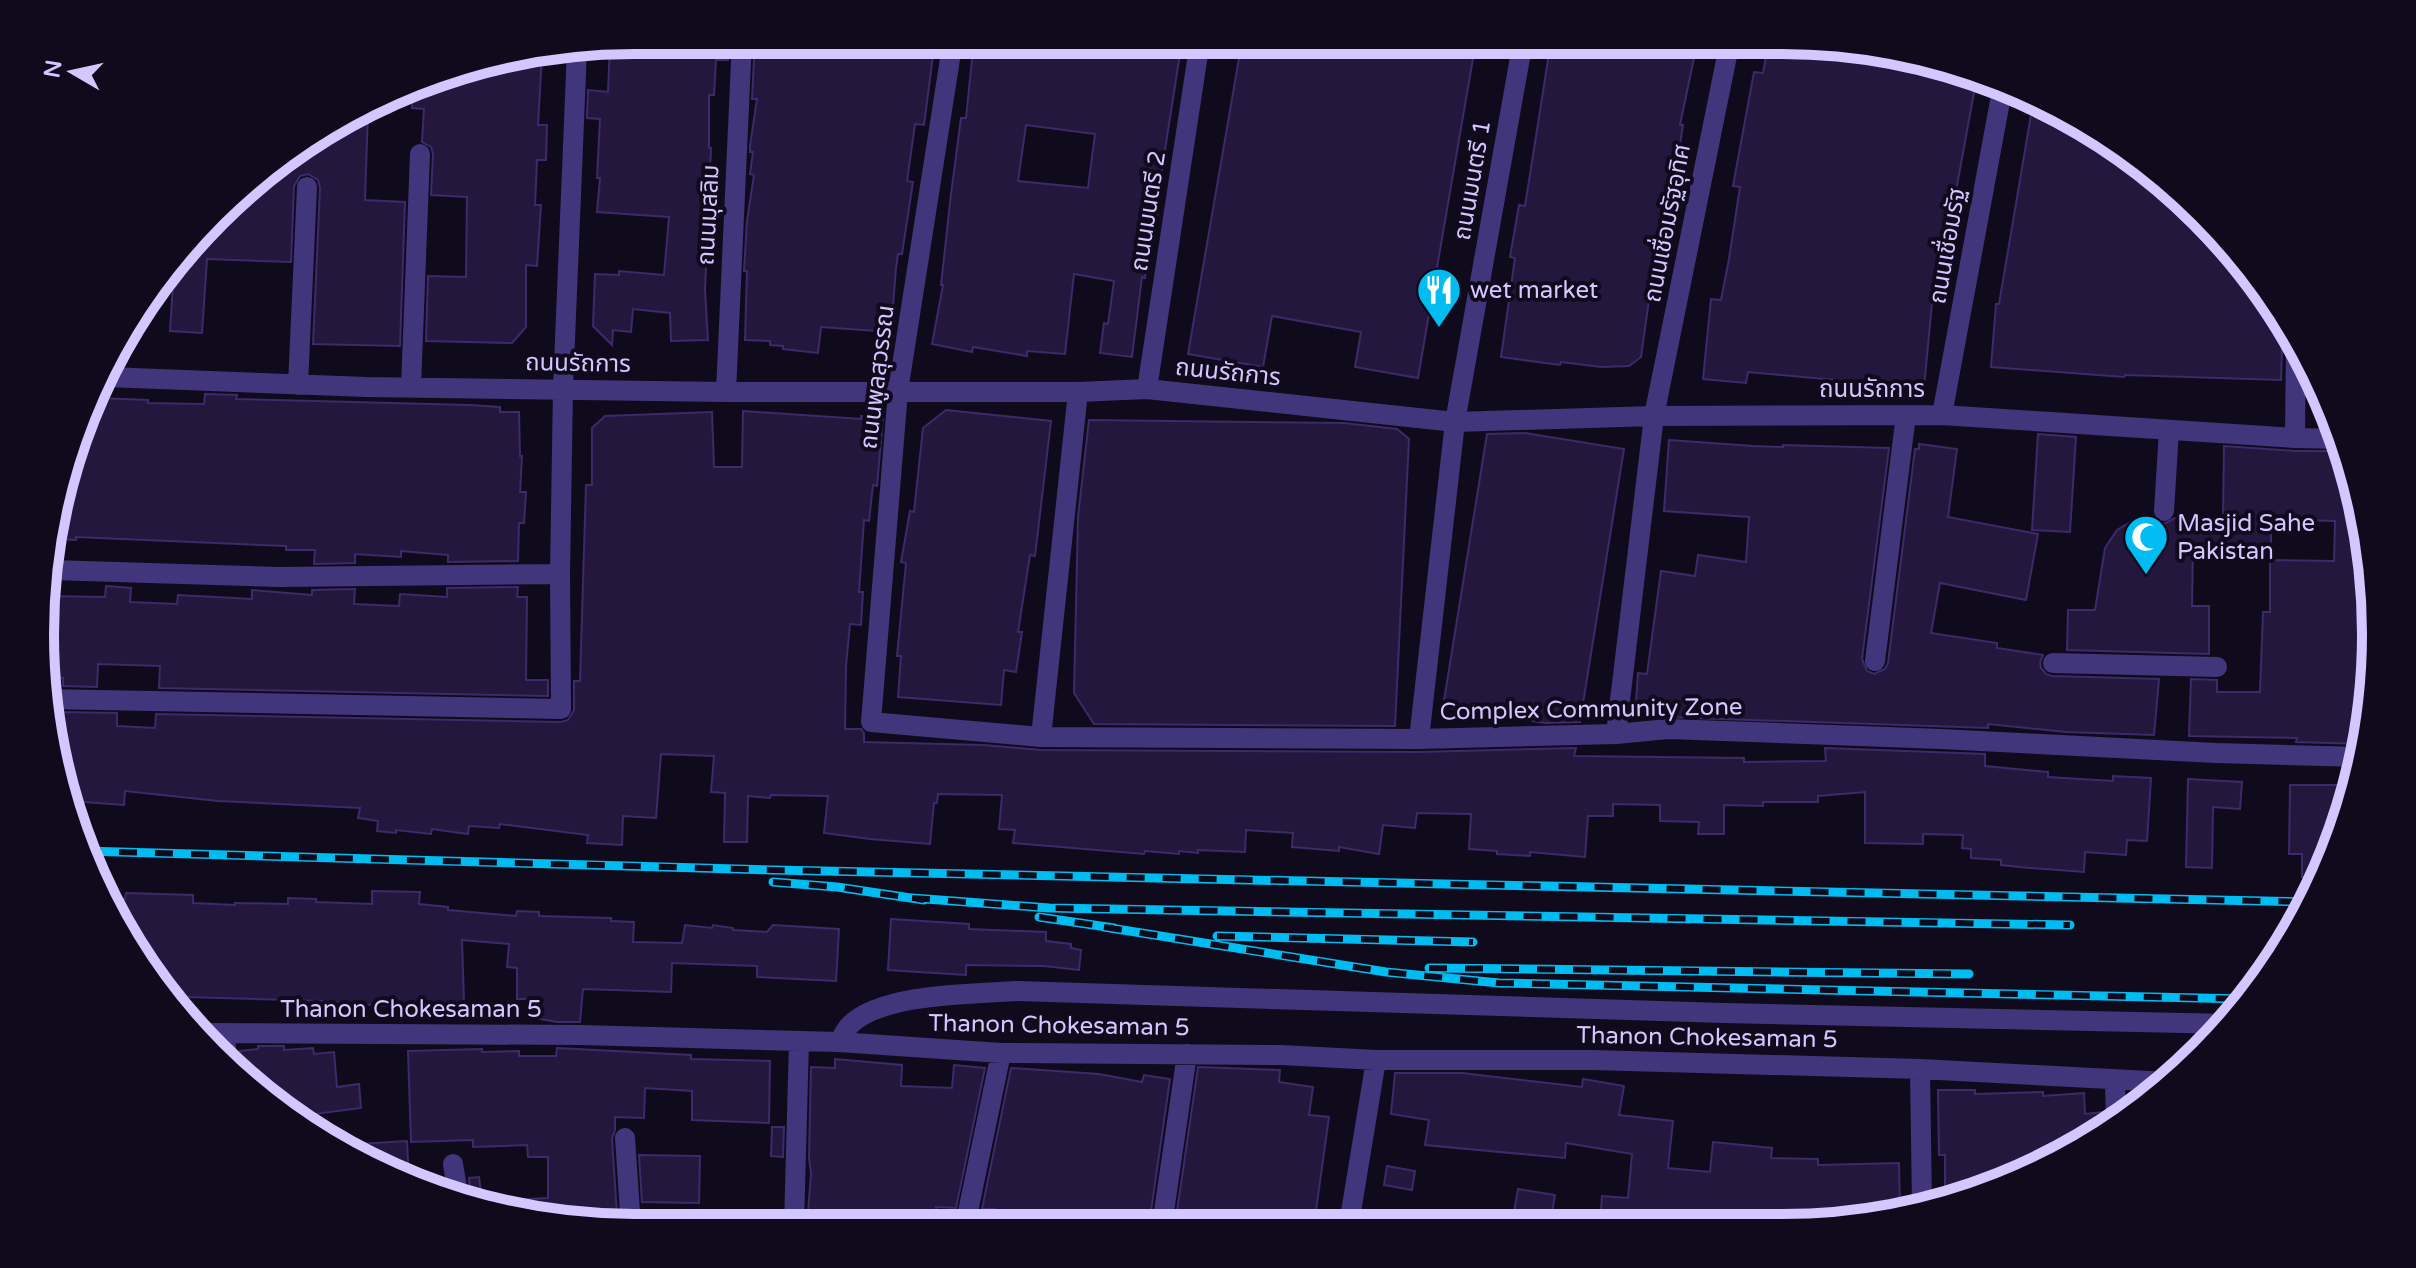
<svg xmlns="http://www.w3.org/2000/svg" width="2416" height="1268" viewBox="0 0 2416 1268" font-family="'Varela Round','Noto Sans Thai',sans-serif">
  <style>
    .building { fill: #23173d; stroke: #3e2969; stroke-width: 2; fill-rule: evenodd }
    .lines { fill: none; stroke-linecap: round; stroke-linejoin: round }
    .minor { stroke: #41367b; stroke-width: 20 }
    .rail-casing { stroke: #01bcf1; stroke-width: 9 }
    .rail { stroke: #100b1c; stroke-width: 6; stroke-dasharray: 18; stroke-linecap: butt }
    .labels { text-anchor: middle; stroke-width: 8; stroke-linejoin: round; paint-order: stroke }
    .street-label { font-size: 24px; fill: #d4c6ff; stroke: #100b1c }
    .poi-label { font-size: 24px; fill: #d4c6ff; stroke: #100b1c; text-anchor: start }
    .rim { fill: none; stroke: #d4c6ff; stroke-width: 10 }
  </style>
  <rect width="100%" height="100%" fill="#100b1c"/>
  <!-- building -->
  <path class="building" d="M 634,40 L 729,40 L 728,60 L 716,60 L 714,95 L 709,95 L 709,148 L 711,148 L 705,290 L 708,340 L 671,341 L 670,313 L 633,309 L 631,332 L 613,330 L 612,345 L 593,326 L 595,274 L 619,275 L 619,271 L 664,275 L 669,217 L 597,212 L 600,178 L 597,178 L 600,119 L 587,118 L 588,90 L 608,92 L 610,44 Z
    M 755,40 L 935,40 L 924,125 L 915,124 L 907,181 L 913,182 L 902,254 L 898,254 L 896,268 L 891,332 L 821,327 L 818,353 L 783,349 L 783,346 L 770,345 L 770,341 L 745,340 L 747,271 L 744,271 L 747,221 L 754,175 L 750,174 L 753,152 L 750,152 L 750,146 L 757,99 L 752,99 Z
    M 974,40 L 1182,41 L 1160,182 L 1162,183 L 1155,230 L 1152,230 L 1145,278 L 1142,277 L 1132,357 L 1100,353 L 1104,323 L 1108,324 L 1114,281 L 1074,274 L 1065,354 L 1027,351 L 1027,356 L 973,347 L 972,352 L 932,344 L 943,285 L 941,285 L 951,194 L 961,118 L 966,118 ZM 1026,125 L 1095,134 L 1088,188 L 1018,181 Z
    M 1242,41 L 1476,41 L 1418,378 L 1355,367 L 1361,332 L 1272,316 L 1263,367 L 1188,354 Z
    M 1551,41 L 1618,41 L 1618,44 L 1694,58 L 1680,125 L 1683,125 L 1678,157 L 1685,158 L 1680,188 L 1671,187 L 1662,235 L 1667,236 L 1657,295 L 1650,293 L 1641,357 L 1629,366 L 1601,367 L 1561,362 L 1560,365 L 1501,357 L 1515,258 L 1510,257 L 1519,205 L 1525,206 Z
    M 1769,41 L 1820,41 L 1936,60 L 1977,76 L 1950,224 L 1953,225 L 1939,304 L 1932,303 L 1924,388 L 1748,372 L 1746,383 L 1703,379 L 1711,299 L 1721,300 L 1729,259 L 1740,187 L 1733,186 L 1754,72 L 1763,73 Z
    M 542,55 L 538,125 L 547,125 L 546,160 L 537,160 L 535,205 L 541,205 L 537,266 L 526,265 L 526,327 L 512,343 L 426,341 L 428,276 L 466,277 L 467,197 L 431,195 L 433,154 L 431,147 L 422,142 L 424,109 L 412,108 L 413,88 L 443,72 Z
    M 2034,97 L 2045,101 L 2144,163 L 2229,243 L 2283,318 L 2281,380 L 2125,375 L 2124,377 L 1991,367 L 1996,304 L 1999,304 Z
    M 368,112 L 365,200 L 405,202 L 400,346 L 313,344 L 320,188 L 318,180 L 308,174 L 300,176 L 294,186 L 291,262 L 207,259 L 202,333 L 170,331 L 174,268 L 272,163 Z
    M 205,394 L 237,395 L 236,399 L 470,405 L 500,407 L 500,412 L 519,412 L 520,456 L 522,456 L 520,492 L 526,492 L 524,523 L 519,523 L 518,561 L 448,562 L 448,555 L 401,551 L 401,557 L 355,554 L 355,563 L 314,564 L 315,550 L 286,550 L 286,546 L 76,537 L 76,540 L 54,539 L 58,506 L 66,507 L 70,459 L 98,398 L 148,400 L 148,403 L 204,404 Z
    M 946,410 L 1051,421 L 1035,556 L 1030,555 L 1018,632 L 1022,632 L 1016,672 L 1004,670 L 1001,705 L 898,697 L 901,656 L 897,656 L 906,563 L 901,562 L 910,511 L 914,512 L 923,428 Z
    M 743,411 L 861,419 L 861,416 L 883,418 L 877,486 L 873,485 L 869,521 L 864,520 L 859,592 L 863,592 L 861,625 L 850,624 L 846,666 L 845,729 L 861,729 L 864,733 L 864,742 L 983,745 L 1041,750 L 1419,752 L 1576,748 L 1574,756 L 1744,758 L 1744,762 L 1826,761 L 1825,748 L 1985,754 L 1985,766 L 2048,772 L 2048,777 L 2113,781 L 2113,776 L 2151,778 L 2147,841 L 2127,840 L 2126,855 L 2085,852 L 2084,872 L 2019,867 L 2001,865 L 2001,860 L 1971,858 L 1971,849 L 1962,848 L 1963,835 L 1923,834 L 1923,844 L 1865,843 L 1865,792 L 1818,796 L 1818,802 L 1763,802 L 1763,806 L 1724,805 L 1724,834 L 1698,834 L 1699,822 L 1660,821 L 1660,805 L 1613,804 L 1613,816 L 1588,816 L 1585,857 L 1530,852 L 1530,856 L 1497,854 L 1497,851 L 1469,849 L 1471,814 L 1417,813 L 1415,828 L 1383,825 L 1379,854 L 1339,847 L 1339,851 L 1292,847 L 1293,833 L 1246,830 L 1245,852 L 1198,850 L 1198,853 L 1179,851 L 1179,854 L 1145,851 L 1144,854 L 1013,843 L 1015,830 L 999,829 L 1002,795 L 938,794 L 937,803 L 934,803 L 930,844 L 870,839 L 824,833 L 828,796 L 771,795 L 770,798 L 748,796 L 747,842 L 724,842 L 725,793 L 711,792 L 714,756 L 661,754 L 656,818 L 623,816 L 622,845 L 587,843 L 588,835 L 500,824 L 499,828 L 469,826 L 468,834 L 432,829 L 431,834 L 396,830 L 396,833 L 377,831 L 378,821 L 358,818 L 360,808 L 218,801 L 125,791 L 124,805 L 71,801 L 57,741 L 62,742 L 62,712 L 117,713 L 117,726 L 155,728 L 156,714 L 561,722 L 568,720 L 574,710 L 574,681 L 580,681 L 586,485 L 592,485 L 592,428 L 605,416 L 712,412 L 714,467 L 742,467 Z
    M 1089,420 L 1344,423 L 1397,429 L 1409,439 L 1395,726 L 1094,724 L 1074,693 L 1078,517 Z
    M 1525,433 L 1624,449 L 1580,722 L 1545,723 L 1443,707 L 1487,434 Z
    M 2038,434 L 2076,437 L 2070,532 L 2032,530 Z
    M 1669,440 L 1753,446 L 1783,447 L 1783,445 L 1889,448 L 1862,659 L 1867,671 L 1874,674 L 1885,669 L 1888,663 L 1915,449 L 1919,449 L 1919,444 L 1957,449 L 1948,517 L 2038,534 L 2026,600 L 1940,583 L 1931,633 L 1997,643 L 1997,648 L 2043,655 L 2040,662 L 2041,668 L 2046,674 L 2052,676 L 2159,679 L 2154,735 L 2066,732 L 1988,724 L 1988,728 L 1635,716 L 1638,673 L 1647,674 L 1661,571 L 1695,576 L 1698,555 L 1746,562 L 1749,517 L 1664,511 Z
    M 2224,446 L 2295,451 L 2346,451 L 2371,557 L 2375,673 L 2363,744 L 2296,742 L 2297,738 L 2189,736 L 2191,679 L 2217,680 L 2217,692 L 2260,692 L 2263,612 L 2270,612 L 2270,560 L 2334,561 L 2335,521 L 2271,519 L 2271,548 L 2193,547 L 2192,606 L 2209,606 L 2209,654 L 2067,650 L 2068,610 L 2095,610 L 2105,548 L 2117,530 L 2137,518 L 2153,518 L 2164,524 L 2175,518 L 2223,518 Z
    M 106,586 L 131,588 L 130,602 L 177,604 L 178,595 L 252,599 L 252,590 L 312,595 L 312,590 L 355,589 L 354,604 L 399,606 L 400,594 L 447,597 L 447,588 L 518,587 L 517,597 L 527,597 L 526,680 L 548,680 L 548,696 L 159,688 L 160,666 L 98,664 L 97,687 L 63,686 L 63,678 L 43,678 L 49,596 L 105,597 Z
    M 2188,779 L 2242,782 L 2240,809 L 2213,807 L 2212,868 L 2186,867 Z
    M 2290,785 L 2356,785 L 2322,877 L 2302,877 L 2302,854 L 2289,854 Z
    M 372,891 L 420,892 L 419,904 L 448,907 L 448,910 L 516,916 L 517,911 L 539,912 L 539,916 L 611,918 L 611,921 L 634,922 L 633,942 L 682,943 L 685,925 L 712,928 L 713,925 L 733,928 L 733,930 L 767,932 L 773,925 L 839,929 L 836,981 L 757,977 L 757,966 L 672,963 L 671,992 L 583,989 L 580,1022 L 557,1022 L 529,1017 L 532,999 L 517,999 L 517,968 L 507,967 L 509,944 L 462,940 L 464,1002 L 384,1006 L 322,1001 L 185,997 L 185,1001 L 169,1000 L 140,964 L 105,898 L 125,899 L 126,893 L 193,895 L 193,903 L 235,905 L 235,903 L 288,904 L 288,898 L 316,899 L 316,902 L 372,904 Z
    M 891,919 L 969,924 L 969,929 L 1046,932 L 1046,941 L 1071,944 L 1071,948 L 1081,950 L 1079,970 L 1044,966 L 966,965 L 966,975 L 888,970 Z
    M 258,1046 L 284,1046 L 284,1050 L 313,1048 L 314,1054 L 334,1052 L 337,1087 L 359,1084 L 361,1108 L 300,1116 L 242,1074 L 240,1051 L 258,1049 Z
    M 557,1048 L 691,1055 L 691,1059 L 770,1061 L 769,1123 L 692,1120 L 692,1091 L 645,1088 L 644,1118 L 615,1117 L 615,1130 L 612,1139 L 617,1214 L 616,1227 L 596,1227 L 490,1209 L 491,1201 L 548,1198 L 548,1157 L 528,1157 L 527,1145 L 473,1147 L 473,1140 L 411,1142 L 408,1051 L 482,1049 L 482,1052 L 519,1051 L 519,1056 L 556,1056 Z
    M 835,1059 L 902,1065 L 901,1086 L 952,1088 L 954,1065 L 985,1068 L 956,1208 L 936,1207 L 937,1226 L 807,1226 L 811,1173 L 809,1158 L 811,1067 L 835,1068 Z
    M 1198,1067 L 1280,1070 L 1279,1082 L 1313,1087 L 1309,1115 L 1329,1117 L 1315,1218 L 1241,1210 L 1240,1225 L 1175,1225 Z
    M 1011,1068 L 1099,1074 L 1142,1082 L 1144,1075 L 1170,1079 L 1149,1225 L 1075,1225 L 994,1221 L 995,1209 L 982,1209 Z
    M 1395,1073 L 1462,1073 L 1582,1087 L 1583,1079 L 1624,1086 L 1619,1115 L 1673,1121 L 1668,1168 L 1710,1172 L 1713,1142 L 1772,1148 L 1771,1158 L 1818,1159 L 1818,1165 L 1899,1163 L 1900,1212 L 1828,1215 L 1785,1214 L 1785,1223 L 1600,1224 L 1602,1196 L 1628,1198 L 1632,1154 L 1566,1143 L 1565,1158 L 1425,1145 L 1429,1120 L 1391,1114 Z
    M 1938,1090 L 1975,1090 L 1975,1094 L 2043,1092 L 2043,1096 L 2084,1093 L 2085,1114 L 2103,1112 L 2105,1128 L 2009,1183 L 1965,1195 L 1945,1194 L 1945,1155 L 1939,1155 Z
    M 772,1127 L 784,1127 L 783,1157 L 771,1156 Z
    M 407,1141 L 409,1181 L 371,1167 L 341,1145 Z
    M 639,1155 L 700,1156 L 699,1203 L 642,1202 Z
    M 1387,1166 L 1415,1171 L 1412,1190 L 1384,1185 Z
    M 479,1177 L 483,1208 L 471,1204 L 469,1178 Z
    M 1518,1189 L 1555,1195 L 1550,1224 L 1512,1224 Z"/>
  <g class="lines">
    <!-- minor -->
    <path class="minor" d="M 953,40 L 898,391 L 871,722 L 1041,737 L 1419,739 L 1616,734 L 1668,729 L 1941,739 L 2216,753 L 2361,757
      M 107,377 L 366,387 L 726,392 L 1078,392 L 1147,389 L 1455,422 L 1654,416 L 1942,415 L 2295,438 L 2342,439
      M 298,385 L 307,187
      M 411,387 L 420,154
      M 1147,389 L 1200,41
      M 726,392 L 742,40
      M 1942,415 L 2003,85
      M 2295,438 L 2296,336
      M 2164,511 L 2169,430
      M 51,570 L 279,577 L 560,574
      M 1875,661 L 1906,415
      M 2053,663 L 2217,667
      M 47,699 L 561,709 L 560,574 L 563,388 L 577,49
      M 1616,734 L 1654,416 L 1730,41
      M 1041,737 L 1078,392
      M 1419,739 L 1455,422 L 1523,41
      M 197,1033 L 581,1035 L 839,1042 L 1001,1053 L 1281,1055 L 1376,1060 L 1592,1060 L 1920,1069 L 2168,1082
      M 225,1034 L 227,1063
      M 839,1042 C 842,1037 845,1031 849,1026 C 880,993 974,994 1017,991 L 1724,1013 L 2230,1024
      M 1920,1069 L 1922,1206
      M 2115,1081 L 2116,1121
      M 625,1138 L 631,1227
      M 453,1164 L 459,1200
      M 1349,1224 L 1376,1060
      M 1162,1225 L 1187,1054
      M 794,1226 L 799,1041
      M 965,1226 L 1001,1053"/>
    <!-- rail casing -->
    <g class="rail-casing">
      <path id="rail" d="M 83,851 L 773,870 L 2311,902
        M 773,882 L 837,887 L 924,900
        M 912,898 L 1049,908 L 2070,925
        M 1039,917 L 1114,928
        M 1104,927 L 1386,972 L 1499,983 L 2247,999
        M 1217,936 L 1473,942
        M 1429,968 L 1969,974"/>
    </g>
    <!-- rail -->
    <use href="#rail" class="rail"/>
  </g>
  <!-- icons -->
  <defs>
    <g id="restaurant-pin" transform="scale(2.3)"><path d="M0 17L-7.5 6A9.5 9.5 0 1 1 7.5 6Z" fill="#01bcf1" stroke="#100b1c"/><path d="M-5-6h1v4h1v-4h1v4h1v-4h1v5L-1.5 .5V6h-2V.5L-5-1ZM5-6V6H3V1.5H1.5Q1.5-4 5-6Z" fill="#fff"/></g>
    <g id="mosque-pin" transform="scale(2.3)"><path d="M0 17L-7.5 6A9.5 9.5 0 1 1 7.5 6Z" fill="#01bcf1" stroke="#100b1c"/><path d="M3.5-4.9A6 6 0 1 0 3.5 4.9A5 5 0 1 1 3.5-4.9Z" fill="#fff"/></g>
  </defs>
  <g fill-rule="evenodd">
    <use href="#restaurant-pin" x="1439" y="290"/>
    <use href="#mosque-pin" x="2146" y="537"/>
  </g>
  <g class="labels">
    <!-- street labels -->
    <g class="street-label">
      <text transform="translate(1472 180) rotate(-80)" y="8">ถนนมนตรี 1</text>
      <text transform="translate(1148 211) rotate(-81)" y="8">ถนนมนตรี 2</text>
      <text transform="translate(708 215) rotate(-87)" y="8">ถนนมุสลิม</text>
      <text transform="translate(1667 223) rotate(-79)" y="8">ถนนเชื่อมรัฐอุทิศ</text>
      <text transform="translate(1947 246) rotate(-80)" y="8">ถนนเชื่อมรัฐ</text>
      <text transform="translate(578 363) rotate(1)" y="8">ถนนรัถการ</text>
      <text transform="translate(1228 372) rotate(6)" y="8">ถนนรัถการ</text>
      <text transform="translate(877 377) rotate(-83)" y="8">ถนนพูลสุวรรณ</text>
      <text x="1872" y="397">ถนนรัถการ</text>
      <text transform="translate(1591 709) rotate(-1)" y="8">Complex Community Zone</text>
      <text x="411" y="1017">Thanon Chokesaman 5</text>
      <text transform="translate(1059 1025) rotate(1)" y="8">Thanon Chokesaman 5</text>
      <text transform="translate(1707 1037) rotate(1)" y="8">Thanon Chokesaman 5</text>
    </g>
    <!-- poi labels -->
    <g class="poi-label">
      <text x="1470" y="298">wet market</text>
      <text x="2177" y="531">Masjid Sahe<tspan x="2177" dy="28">Pakistan</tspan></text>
    </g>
  </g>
  <!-- crop -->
  <path d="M0 0H2416V1268H0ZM634 54H1782A580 580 0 0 1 2362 634V634A580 580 0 0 1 1782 1214H634A580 580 0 0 1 54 634V634A580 580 0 0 1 634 54Z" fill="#100b1c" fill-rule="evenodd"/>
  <path class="rim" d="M634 54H1782A580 580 0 0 1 2362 634V634A580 580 0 0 1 1782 1214H634A580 580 0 0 1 54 634V634A580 580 0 0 1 634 54Z"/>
  <!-- north arrow -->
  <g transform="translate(72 72) rotate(279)" stroke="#100b1c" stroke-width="6" paint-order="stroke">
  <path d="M0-6L14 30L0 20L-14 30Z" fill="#d4c6ff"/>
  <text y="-12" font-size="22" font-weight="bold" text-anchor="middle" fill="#d4c6ff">N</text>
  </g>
</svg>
